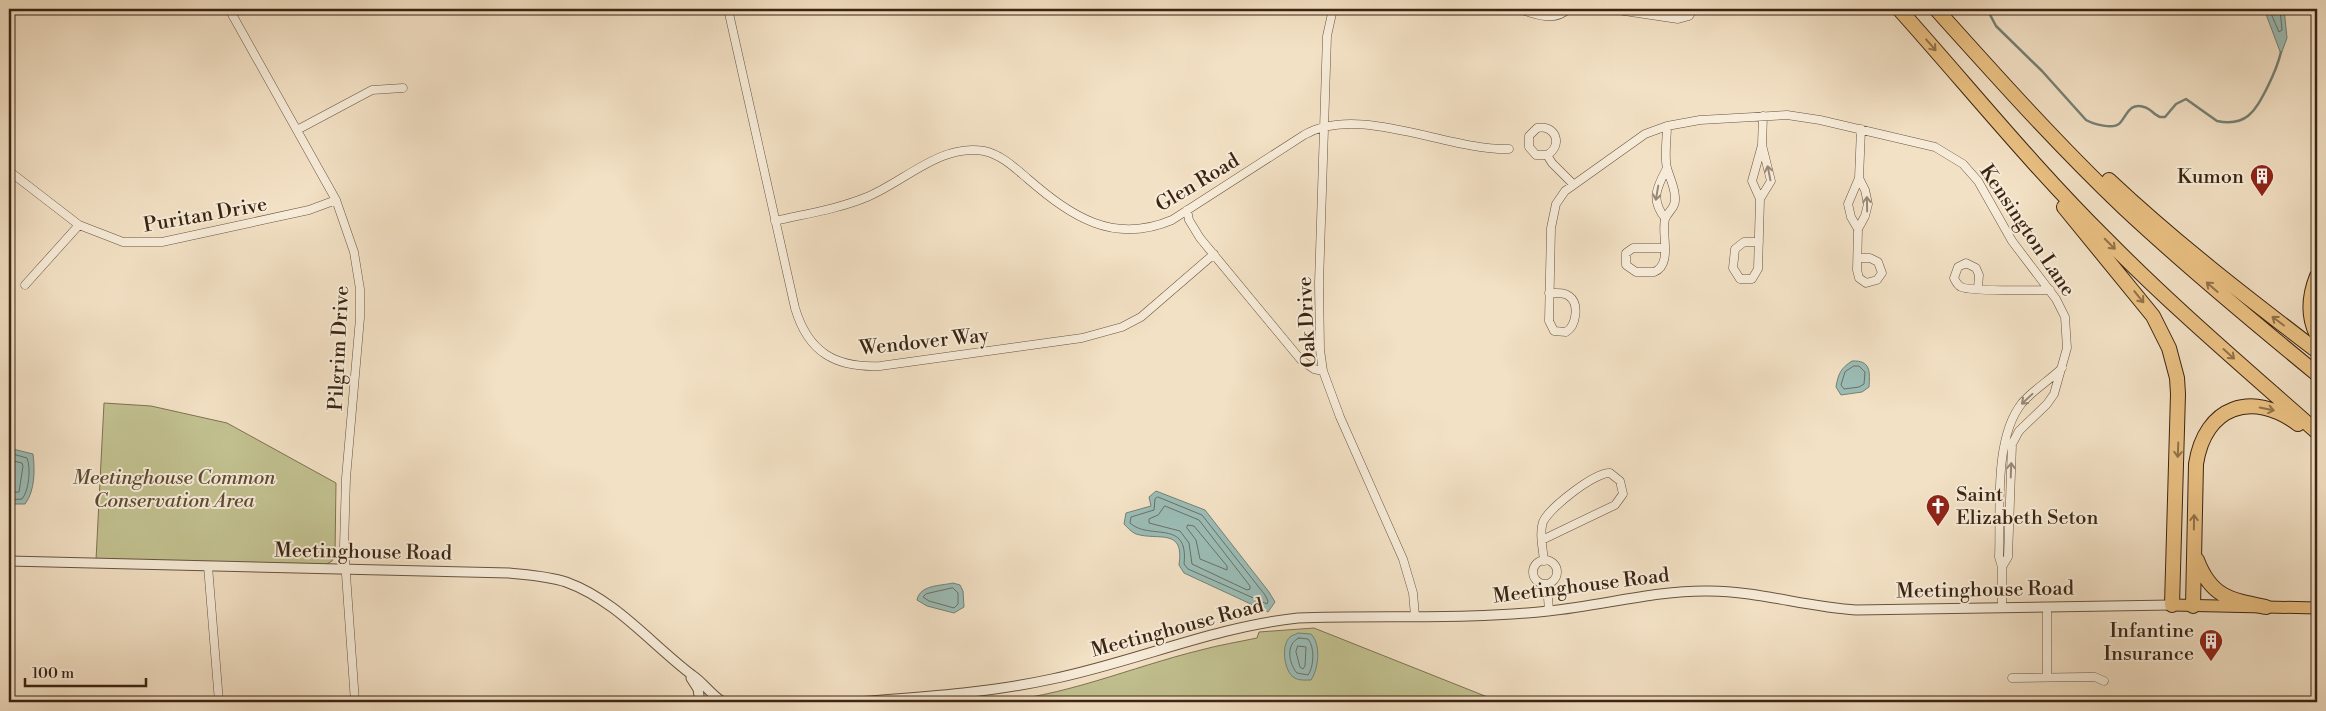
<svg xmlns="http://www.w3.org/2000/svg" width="2326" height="711" viewBox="0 0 2326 711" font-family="'Libre Bodoni',serif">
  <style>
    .green { fill: #c2c190; stroke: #7e7252 }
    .water { fill: #9bbdb7; stroke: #758075 }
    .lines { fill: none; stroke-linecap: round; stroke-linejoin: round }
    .shore { stroke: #6b7065; stroke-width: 1 }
    .stream { stroke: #758075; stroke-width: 2.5 }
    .minor-casing { stroke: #695340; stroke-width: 9 }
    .tertiary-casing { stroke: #695340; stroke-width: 11 }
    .primary-casing { stroke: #3b2413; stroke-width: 13 }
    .motorway-casing { stroke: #3b2413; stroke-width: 16 }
    .minor { stroke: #f7ecd9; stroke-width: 8 }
    .tertiary { stroke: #f7ecd9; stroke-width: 9 }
    .primary { stroke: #eac082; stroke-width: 11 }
    .motorway { stroke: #eac082; stroke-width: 14 }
    .oneway { stroke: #92724a }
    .oneway2 { stroke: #998876 }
    .labels { text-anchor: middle; stroke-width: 4; stroke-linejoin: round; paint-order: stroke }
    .poi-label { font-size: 20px; fill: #3b2413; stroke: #f7ecd9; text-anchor: end }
    .street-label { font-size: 20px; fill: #3b2413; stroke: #f7ecd9 }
    .park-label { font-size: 20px; font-style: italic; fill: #5d4b32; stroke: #f7ecd9 }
  </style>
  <rect width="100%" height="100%" fill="#f3e1c5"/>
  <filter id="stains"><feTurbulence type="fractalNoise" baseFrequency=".004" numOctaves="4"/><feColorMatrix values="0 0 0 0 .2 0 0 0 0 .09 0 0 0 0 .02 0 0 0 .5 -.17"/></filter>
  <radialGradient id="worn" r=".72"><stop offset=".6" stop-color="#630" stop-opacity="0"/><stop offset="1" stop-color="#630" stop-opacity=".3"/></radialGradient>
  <!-- green -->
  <path class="green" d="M 104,403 L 151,406 L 227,423 L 336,483 L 335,555 L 332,561 L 325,565 L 96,560 Z
    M 1314,628 L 1500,702 L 990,702 C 1062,698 1131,667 1201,650 C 1219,645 1238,642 1257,638 L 1259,632 Z"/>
  <!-- water -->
  <path class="water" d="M 2264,9 L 2284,9 L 2287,38 L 2281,54 Z
    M 1852,361 C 1871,360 1870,372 1869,387 L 1862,392 L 1841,395 L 1836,387 C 1838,374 1841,368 1852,361 Z
    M 9,448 L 33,454 C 35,470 35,491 25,504 L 9,504 Z
    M 1156,491 L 1205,510 L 1269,592 L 1275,602 L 1268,612 L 1184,573 L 1179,565 C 1185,527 1158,541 1136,534 C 1131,532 1127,527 1124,524 L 1126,513 L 1151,506 L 1149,497 Z
    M 953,583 L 960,585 L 963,591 L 964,607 L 954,613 L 927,606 L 917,600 C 920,585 939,586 953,583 Z
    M 1298,633 L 1311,634 C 1321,644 1319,668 1311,680 C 1305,680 1297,681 1292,676 C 1284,668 1281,645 1290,637 C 1292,635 1295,635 1298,633 Z"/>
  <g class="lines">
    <!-- shore -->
    <path class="shore" d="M 2269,9 L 2279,32 L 2282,30 L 2280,9
      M 1854,366 L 1859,366 L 1865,372 L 1864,384 L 1859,387 L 1844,389 L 1841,385 L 1845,372 Z
      M 9,453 L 27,458 C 31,468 29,491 22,499 L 9,500
      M 9,460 L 22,463 L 23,466 L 19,492 L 9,493
      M 1158,497 L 1202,515 L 1265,595 L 1268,601 L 1267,604 L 1188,569 L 1184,564 C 1189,518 1150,541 1130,523 L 1131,517 L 1154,510 L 1155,499 Z
      M 1165,506 L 1199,520 L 1250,586 L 1250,589 L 1247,590 L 1192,564 L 1189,543 L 1180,531 L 1149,523 L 1149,519 L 1158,515 Z
      M 1188,525 L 1194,526 L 1227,566 L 1227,570 L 1200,559 L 1196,540 L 1187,528 Z
      M 953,588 L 958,593 L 958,604 L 954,608 L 929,601 L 923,597 L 926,594 Z
      M 1299,638 L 1308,639 C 1315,647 1314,667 1308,675 L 1297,673 C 1289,664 1285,644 1299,638 Z
      M 1298,646 L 1306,647 L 1305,666 L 1303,669 L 1300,667 L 1296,652 Z"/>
    <!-- stream -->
    <path class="stream" d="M 1987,9 L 1996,26 L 2042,71 L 2086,120 C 2093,124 2114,130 2120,123 C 2127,115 2130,102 2144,107 C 2150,108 2154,115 2160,117 L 2165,117 L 2176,104 L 2186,99 L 2217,121 C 2247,127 2255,111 2267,88 C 2273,76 2278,65 2281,52"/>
    <!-- minor casing -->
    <g class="minor-casing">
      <path id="minor" d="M 229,9 L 336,200 L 354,252 L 360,289 L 360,318 L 346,478 L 344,546 L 355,702
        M 728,9 L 795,308 C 808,352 835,368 880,366 L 1082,338 L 1122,327 L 1141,317 L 1214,254
        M 1333,9 L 1327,36 L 1319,283 L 1320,350 L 1323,371 L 1340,417 L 1403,559 L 1413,593 L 1415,616
        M 1520,9 C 1535,15 1555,22 1568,9
        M 1611,9 L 1678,19 L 1689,16 L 1694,9
        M 297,130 L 372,90 L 403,88
        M 1547,155 L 1536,155 L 1529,147 L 1529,136 L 1537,128 C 1555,124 1564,145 1547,155 L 1552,163 L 1573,184
        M 9,171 L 79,225 L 123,242 L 162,242 L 309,210 L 336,200
        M 1760,199 L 1771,181 L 1762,145 L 1763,116
        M 1187,210 L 1189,220 L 1200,238 L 1301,360 L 1314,369 L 1323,371
        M 1665,218 C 1650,199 1657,187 1667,168
        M 775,221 C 805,214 838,209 867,197 C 904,182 941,143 984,151 C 1002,155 1015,168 1028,179 C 1071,216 1113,245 1172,220 L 1304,135 C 1358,103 1449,151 1509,149
        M 1858,229 L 1851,217 L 1848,204 L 1859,178 L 1861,129
        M 1759,242 L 1744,242 L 1735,249 L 1733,268 L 1740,279 L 1752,279 L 1758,269 L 1760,199 L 1752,181 L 1762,145
        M 1664,248 L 1633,248 L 1626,253 L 1626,265 L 1636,272 L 1654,272 C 1673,265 1661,234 1665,219 C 1668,211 1676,208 1675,198 C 1675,187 1670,179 1667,168 C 1664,156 1667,139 1667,126
        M 1858,258 L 1870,258 L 1878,262 L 1882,273 L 1877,280 L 1866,283 L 1859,278 L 1857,270 L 1858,229 L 1865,216 L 1868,204 L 1865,190 L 1859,178
        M 25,285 L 79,225
        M 1978,288 L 1979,275 L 1976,268 L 1966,263 L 1958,267 L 1954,278 C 1956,282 1957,285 1961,287 C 1972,292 2034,290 2050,290
        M 1549,293 C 1556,293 1564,292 1569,296 C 1580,304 1576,326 1566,332 L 1554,331 L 1549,321 L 1551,228 L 1556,204 L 1565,191 L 1645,134 L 1667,126 L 1700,120 L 1787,115 L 1820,120 L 1935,147 L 1963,164 L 1978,181 L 2012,241 L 2056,299 L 2065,317 L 2067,348 L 2054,394 L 2047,404 L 2019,431 L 2012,444 L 2008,557 L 2002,567
        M 1542,540 L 1615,505 L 1623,494 L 1620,481 L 1610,473 C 1595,472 1549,508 1543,522 C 1539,533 1543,549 1544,561
        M1533 572a12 12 0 1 1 24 0a12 12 0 1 1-24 0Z
        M 208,566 L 219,702
        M 1547,584 L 1549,611
        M 2002,608 L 2002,567 L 1999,557 C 2001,512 1993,439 2022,403 C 2033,390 2050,380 2062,368
        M 2047,677 L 2047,608
        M 2012,678 L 2086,677 L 2095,677 L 2104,681"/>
    </g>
    <!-- tertiary casing -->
    <g class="tertiary-casing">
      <path id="tertiary" d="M 9,561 L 509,573 C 528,575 548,576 566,582 C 616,600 651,644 692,675 C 704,683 711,695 723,702
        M 691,678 L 698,689 L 700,702
        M 856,702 C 922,697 988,693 1052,679 C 1135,662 1213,627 1298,618 C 1381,615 1465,620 1548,611 C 1602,606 1655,590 1709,591 C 1758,591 1806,607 1856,610 L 2172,605"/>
    </g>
    <!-- primary casing -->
    <g class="primary-casing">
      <path id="primary" d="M 2172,605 L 2317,608"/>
    </g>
    <!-- motorway casing -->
    <g class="motorway-casing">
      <path id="motorway" d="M 1899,9 C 1968,86 2033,167 2107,240 C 2174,308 2246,369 2317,432
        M 1936,9 C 1997,77 2058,145 2124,208 C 2186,266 2251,320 2317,374
        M 2109,180 C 2175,242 2245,296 2317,351
        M 2064,207 L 2153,316 L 2169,348 L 2177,378 L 2178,394 L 2172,605
        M 2317,276 C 2309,296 2307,315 2317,335
        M 2197,560 C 2211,597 2230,600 2266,607
        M 2193,606 L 2196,464 C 2205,406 2252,390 2298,424"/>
    </g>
    <!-- minor -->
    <use href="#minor" class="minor"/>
    <!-- tertiary -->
    <use href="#tertiary" class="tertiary"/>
    <!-- primary -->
    <use href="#primary" class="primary"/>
    <!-- motorway -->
    <use href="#motorway" class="motorway"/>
  </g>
  <!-- one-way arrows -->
  <defs><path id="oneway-shaft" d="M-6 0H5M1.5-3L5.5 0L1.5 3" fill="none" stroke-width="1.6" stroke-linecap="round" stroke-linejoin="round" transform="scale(1.25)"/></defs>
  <g class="oneway">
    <use href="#oneway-shaft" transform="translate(1931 45) rotate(49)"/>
    <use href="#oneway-shaft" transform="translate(2110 244) rotate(45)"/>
    <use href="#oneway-shaft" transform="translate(2212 287) rotate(-139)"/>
    <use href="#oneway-shaft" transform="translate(2139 297) rotate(51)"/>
    <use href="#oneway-shaft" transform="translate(2278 321) rotate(-143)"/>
    <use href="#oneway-shaft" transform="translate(2229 354) rotate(42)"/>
    <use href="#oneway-shaft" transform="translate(2267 409) rotate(12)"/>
    <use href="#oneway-shaft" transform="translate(2178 450) rotate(92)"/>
    <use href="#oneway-shaft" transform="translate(2194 522) rotate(-89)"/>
  </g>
  <g class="oneway2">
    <use href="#oneway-shaft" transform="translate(1769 173) rotate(-101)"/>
    <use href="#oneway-shaft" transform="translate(1657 193) rotate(100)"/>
    <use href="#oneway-shaft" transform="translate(1867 204) rotate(-91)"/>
    <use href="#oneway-shaft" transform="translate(2027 399) rotate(137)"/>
    <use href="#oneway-shaft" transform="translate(2011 470) rotate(-88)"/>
  </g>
  <!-- icons -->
  <defs>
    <g id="building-pin" transform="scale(1.25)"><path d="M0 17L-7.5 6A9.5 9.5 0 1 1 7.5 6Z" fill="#8f2418" stroke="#f7ecd9"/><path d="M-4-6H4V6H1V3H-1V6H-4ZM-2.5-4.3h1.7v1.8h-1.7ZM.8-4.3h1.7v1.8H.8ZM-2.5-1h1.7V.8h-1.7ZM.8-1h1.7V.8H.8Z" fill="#fff"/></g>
    <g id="church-pin" transform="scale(1.25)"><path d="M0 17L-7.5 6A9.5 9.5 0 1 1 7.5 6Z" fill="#8f2418" stroke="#f7ecd9"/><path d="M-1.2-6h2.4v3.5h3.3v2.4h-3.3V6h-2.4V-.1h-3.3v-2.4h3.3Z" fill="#fff"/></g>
  </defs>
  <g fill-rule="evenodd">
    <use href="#building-pin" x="2262" y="176"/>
    <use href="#church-pin" x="1938" y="506"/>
    <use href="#building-pin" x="2211" y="641"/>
  </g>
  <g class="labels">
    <!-- poi labels -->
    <g class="poi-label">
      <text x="2244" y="183">Kumon</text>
      <text x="1956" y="501" text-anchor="start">Saint<tspan x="1956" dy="23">Elizabeth Seton</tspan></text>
      <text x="2194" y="637">Infantine<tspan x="2194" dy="23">Insurance</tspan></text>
    </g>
    <!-- street labels -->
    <g class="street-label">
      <text transform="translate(1197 182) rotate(-31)" y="7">Glen Road</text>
      <text transform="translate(205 214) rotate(-10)" y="7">Puritan Drive</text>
      <text transform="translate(2028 230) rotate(56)" y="7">Kensington Lane</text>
      <text transform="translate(1306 322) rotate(-93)" y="7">Oak Drive</text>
      <text transform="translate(924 341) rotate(-6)" y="7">Wendover Way</text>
      <text transform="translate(338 348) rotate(-87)" y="7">Pilgrim Drive</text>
      <text transform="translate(363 551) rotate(1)" y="7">Meetinghouse Road</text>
      <text transform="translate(1581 585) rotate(-7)" y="7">Meetinghouse Road</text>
      <text transform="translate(1985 589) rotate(-1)" y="7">Meetinghouse Road</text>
      <text transform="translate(1177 627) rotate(-15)" y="7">Meetinghouse Road</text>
    </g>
    <!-- park labels -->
    <g class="park-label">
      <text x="174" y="484">Meetinghouse Common<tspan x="174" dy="23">Conservation Area</tspan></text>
    </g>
  </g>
  <!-- margin -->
  <rect width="2326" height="711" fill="none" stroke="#f3e1c5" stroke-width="30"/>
  <rect x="10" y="10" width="2306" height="691" fill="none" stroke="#3b2413" stroke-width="2.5"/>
  <rect x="15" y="15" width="2296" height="681" fill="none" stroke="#3b2413"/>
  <!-- scale -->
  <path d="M25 678v8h121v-8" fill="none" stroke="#3b2413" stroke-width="2.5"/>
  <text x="32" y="678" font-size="15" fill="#3b2413" stroke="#f7ecd9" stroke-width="4" paint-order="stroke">100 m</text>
  <rect width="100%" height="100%" filter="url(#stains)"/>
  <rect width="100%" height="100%" fill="url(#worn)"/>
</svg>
